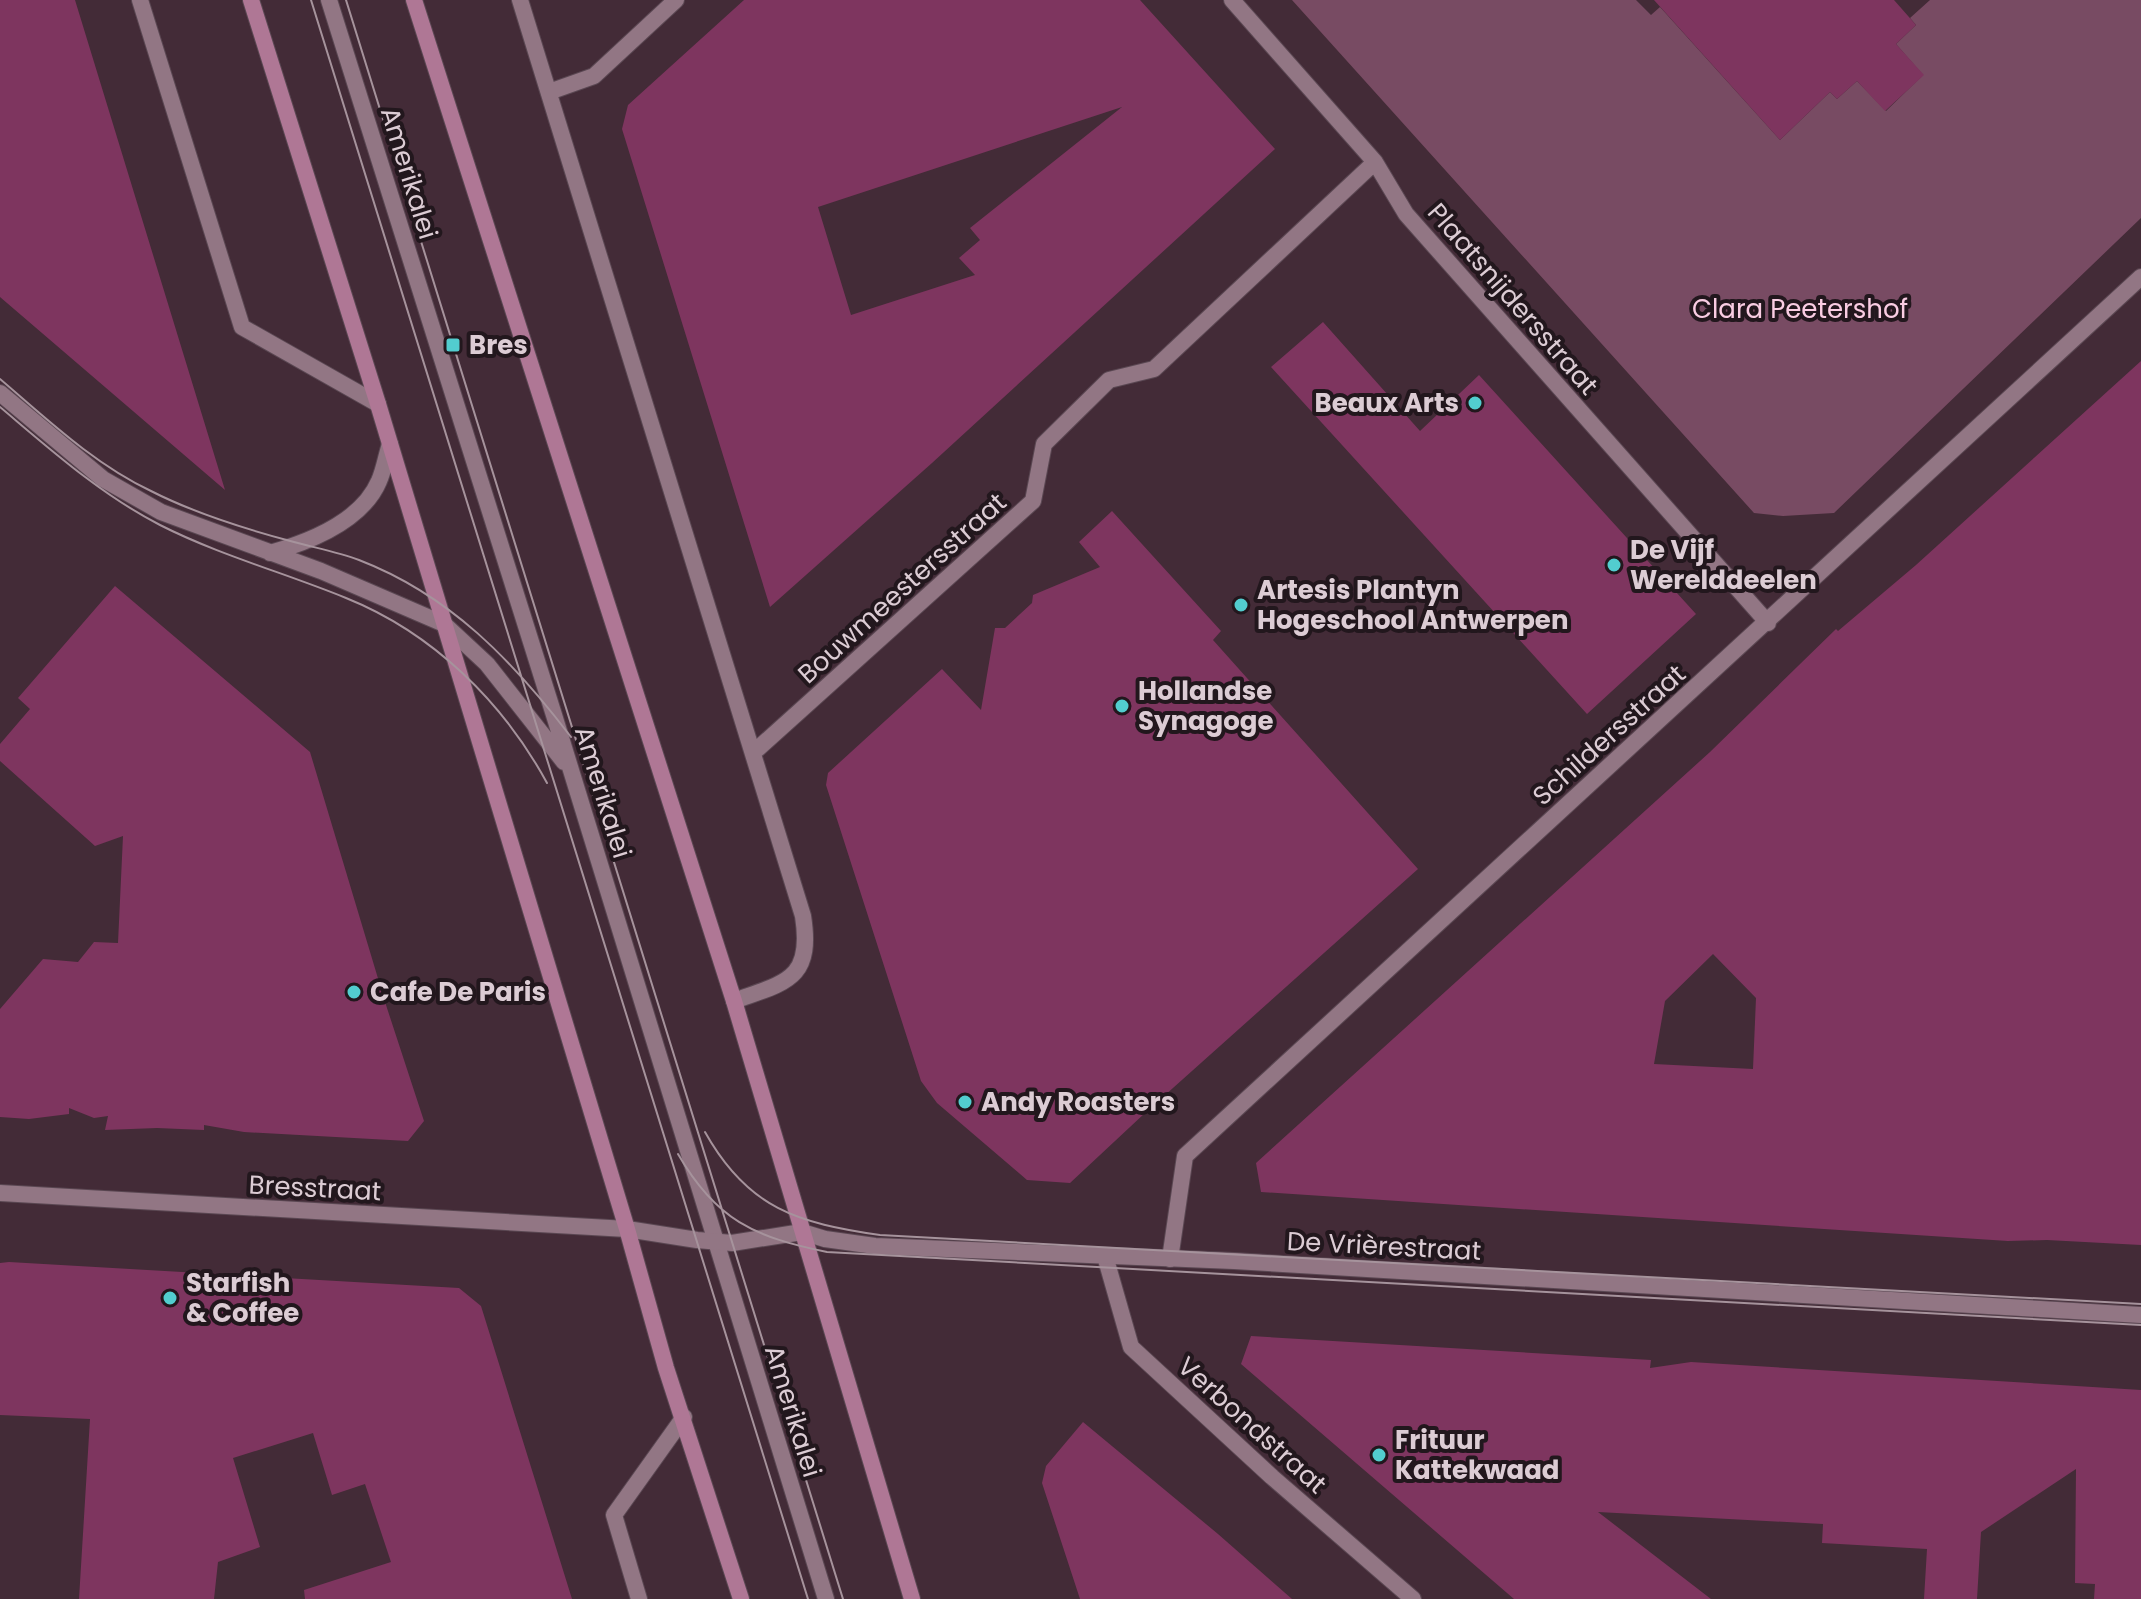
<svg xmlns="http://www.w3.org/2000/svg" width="2141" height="1599" viewBox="0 0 2141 1599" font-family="Poppins,sans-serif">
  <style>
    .green { fill: #784b63 }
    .building { fill: #7e355f; fill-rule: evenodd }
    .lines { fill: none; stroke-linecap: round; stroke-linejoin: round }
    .service-casing { stroke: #5a4752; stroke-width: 18 }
    .minor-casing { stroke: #5a4752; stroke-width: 18 }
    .tertiary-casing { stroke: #5a4752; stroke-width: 18 }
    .secondary-casing { stroke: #5a4752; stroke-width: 18 }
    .service { stroke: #927684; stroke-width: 16 }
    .minor { stroke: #927684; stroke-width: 16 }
    .tertiary { stroke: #927684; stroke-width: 16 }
    .secondary { stroke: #af7795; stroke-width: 16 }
    .tram { stroke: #a6939c; stroke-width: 2 }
    .poi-dot { fill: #52cdcf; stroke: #22171d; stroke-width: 3 }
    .labels { text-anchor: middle; stroke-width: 8; stroke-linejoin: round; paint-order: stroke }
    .street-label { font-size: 26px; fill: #dcccd4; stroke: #22171d }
    .park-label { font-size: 26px; fill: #f9cce2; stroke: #22171d }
    .poi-label { font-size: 26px; font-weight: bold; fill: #dcccd4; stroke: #22171d; text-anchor: start }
  </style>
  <rect width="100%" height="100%" fill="#432b37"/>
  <!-- green -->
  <path class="green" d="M 1292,0 L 1636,0 L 1651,15 L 1660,7 L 1780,140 L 1830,92 L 1837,99 L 1857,81 L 1886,111 L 1923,75 L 1896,44 L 1916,25 L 1910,18 L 1930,0 L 2141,0 L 2141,218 L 1834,513 L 1783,516 L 1754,513 Z"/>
  <!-- building -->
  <path class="building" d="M 0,0 L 75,0 L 225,490 L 0,297 Z
    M 744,0 L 1140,0 L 1275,149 L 932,463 L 770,607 L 622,129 L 628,105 ZM 1122,107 L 970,228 L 980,240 L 959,258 L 975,275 L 851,315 L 818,207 Z
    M 1654,0 L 1894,0 L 1916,25 L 1896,44 L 1924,75 L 1885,111 L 1857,81 L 1837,99 L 1830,92 L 1780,140 Z
    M 1323,322 L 1420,431 L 1479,375 L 1696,614 L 1587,714 L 1271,367 Z
    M 2141,361 L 2141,1245 L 2047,1240 L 2008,1241 L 1261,1192 L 1256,1163 L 1710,752 L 1836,629 L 1838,631 L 1916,565 ZM 1713,954 L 1756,998 L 1753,1069 L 1654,1064 L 1665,1001 Z
    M 1112,511 L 1221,631 L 1213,640 L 1418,869 L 1145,1113 L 1070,1183 L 1027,1180 L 937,1103 L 921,1081 L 826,785 L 828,773 L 942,669 L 981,710 L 995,628 L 1005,628 L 1032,603 L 1033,595 L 1100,567 L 1079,542 Z
    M 115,586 L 310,752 L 386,1005 L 424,1121 L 408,1141 L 244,1132 L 204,1125 L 204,1130 L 157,1128 L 105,1130 L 108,1116 L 94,1118 L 69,1108 L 69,1114 L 29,1119 L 0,1117 L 0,1009 L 43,959 L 78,962 L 94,942 L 118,943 L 123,836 L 95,846 L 0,761 L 0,744 L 30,709 L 18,698 Z
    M 9,1262 L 459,1288 L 481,1306 L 572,1599 L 305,1599 L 304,1590 L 391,1562 L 365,1484 L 332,1495 L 313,1433 L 233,1458 L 260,1547 L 218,1562 L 214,1599 L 79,1599 L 90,1419 L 0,1415 L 0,1263 Z
    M 1251,1336 L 1651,1360 L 1650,1368 L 1691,1362 L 2141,1390 L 2141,1599 L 2094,1599 L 2095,1584 L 2075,1583 L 2076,1469 L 1981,1532 L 1977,1599 L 1924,1599 L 1927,1549 L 1822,1543 L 1823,1524 L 1598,1512 L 1711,1599 L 1514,1599 L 1241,1364 Z
    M 1083,1422 L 1218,1534 L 1292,1599 L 1080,1599 L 1042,1483 L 1046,1466 Z"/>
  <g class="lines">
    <!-- service casing -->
    <g class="service-casing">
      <path id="service" d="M 329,0 L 554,715 L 826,1599
        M 444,624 L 487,664 L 564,762"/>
    </g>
    <!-- minor casing -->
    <g class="minor-casing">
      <path id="minor" d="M 140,0 L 242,327 L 378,404
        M 520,0 L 803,916 C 813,980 786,982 734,1001
        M 1232,0 L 1375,162 L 1406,214 L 1768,623
        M 549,92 L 594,76 L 676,0
        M 753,753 L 1033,501 L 1044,444 L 1109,380 L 1154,369 L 1375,162
        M 0,1193 L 627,1229
        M 1105,1256 L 1131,1347 L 1272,1477 L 1413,1599
        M 1170,1259 L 1185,1156 L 2141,277
        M 639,1599 L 614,1515 L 684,1417"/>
    </g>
    <!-- tertiary casing -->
    <g class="tertiary-casing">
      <path id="tertiary" d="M 0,393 L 103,479 L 161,512 L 321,571 L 444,624
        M 270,553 C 309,542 362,521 379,481 C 384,470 386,456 390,444
        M 627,1229 L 697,1240 L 732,1243 L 802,1232 L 825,1239 L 875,1246 L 1234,1261 L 2141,1315"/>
    </g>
    <!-- secondary casing -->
    <g class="secondary-casing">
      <path id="secondary" d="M 251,0 L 378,404 L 627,1229 L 666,1368 L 741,1599
        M 414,0 L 734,1001 L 912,1599"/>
    </g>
    <!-- service -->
    <use href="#service" class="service"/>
    <!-- minor -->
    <use href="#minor" class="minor"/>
    <!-- tertiary -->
    <use href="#tertiary" class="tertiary"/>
    <!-- secondary -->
    <use href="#secondary" class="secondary"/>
    <!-- tram -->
    <path class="tram" d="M 311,0 L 808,1599
      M 346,0 L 843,1599
      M 0,379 C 48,420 94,464 151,491 C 196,514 245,529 294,542 C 316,548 338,552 359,560 C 450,595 513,661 571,737
      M 0,407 C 51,450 100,494 160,525 C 219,555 285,573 346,598 C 433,633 503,702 547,783
      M 705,1132 C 748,1209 798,1223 880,1235 L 2141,1304
      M 678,1154 C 716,1220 754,1237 827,1252 L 2141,1325"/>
  </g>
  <!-- markers -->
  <g class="poi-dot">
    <rect x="445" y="337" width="16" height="16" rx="4"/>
    <circle cx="1475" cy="403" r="8"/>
    <circle cx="1614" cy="565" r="8"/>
    <circle cx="1241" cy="605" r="8"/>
    <circle cx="1122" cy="706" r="8"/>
    <circle cx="354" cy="992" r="8"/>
    <circle cx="965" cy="1102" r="8"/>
    <circle cx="170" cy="1298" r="8"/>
    <circle cx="1379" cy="1455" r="8"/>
  </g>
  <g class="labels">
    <!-- street labels -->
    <g class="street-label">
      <text transform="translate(409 173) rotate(73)" y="9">Amerikalei</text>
      <text transform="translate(1513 299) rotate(49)" y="9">Plaatsnijdersstraat</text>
      <text transform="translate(902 588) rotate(-42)" y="9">Bouwmeestersstraat</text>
      <text transform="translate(1609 735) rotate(-42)" y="9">Schildersstraat</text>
      <text transform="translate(603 792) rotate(73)" y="9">Amerikalei</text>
      <text transform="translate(315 1188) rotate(3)" y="9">Bresstraat</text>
      <text transform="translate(1384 1246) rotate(3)" y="9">De Vrièrestraat</text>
      <text transform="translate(793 1411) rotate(73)" y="9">Amerikalei</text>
      <text transform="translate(1252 1425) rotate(42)" y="9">Verbondstraat</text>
    </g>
    <!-- park labels -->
    <g class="park-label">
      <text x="1800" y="318">Clara Peetershof</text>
    </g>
    <!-- poi labels -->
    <g class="poi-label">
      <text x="469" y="354">Bres</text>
      <text x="1459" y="412" text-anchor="end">Beaux Arts</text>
      <text x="1630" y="559">De Vijf<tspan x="1630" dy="30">Werelddeelen</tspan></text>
      <text x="1257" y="599">Artesis Plantyn<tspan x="1257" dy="30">Hogeschool Antwerpen</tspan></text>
      <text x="1138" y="700">Hollandse<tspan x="1138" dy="30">Synagoge</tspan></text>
      <text x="370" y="1001">Cafe De Paris</text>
      <text x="981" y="1111">Andy Roasters</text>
      <text x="186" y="1292">Starfish<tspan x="186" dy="30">&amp; Coffee</tspan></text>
      <text x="1395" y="1449">Frituur<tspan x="1395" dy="30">Kattekwaad</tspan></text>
    </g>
  </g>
</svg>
